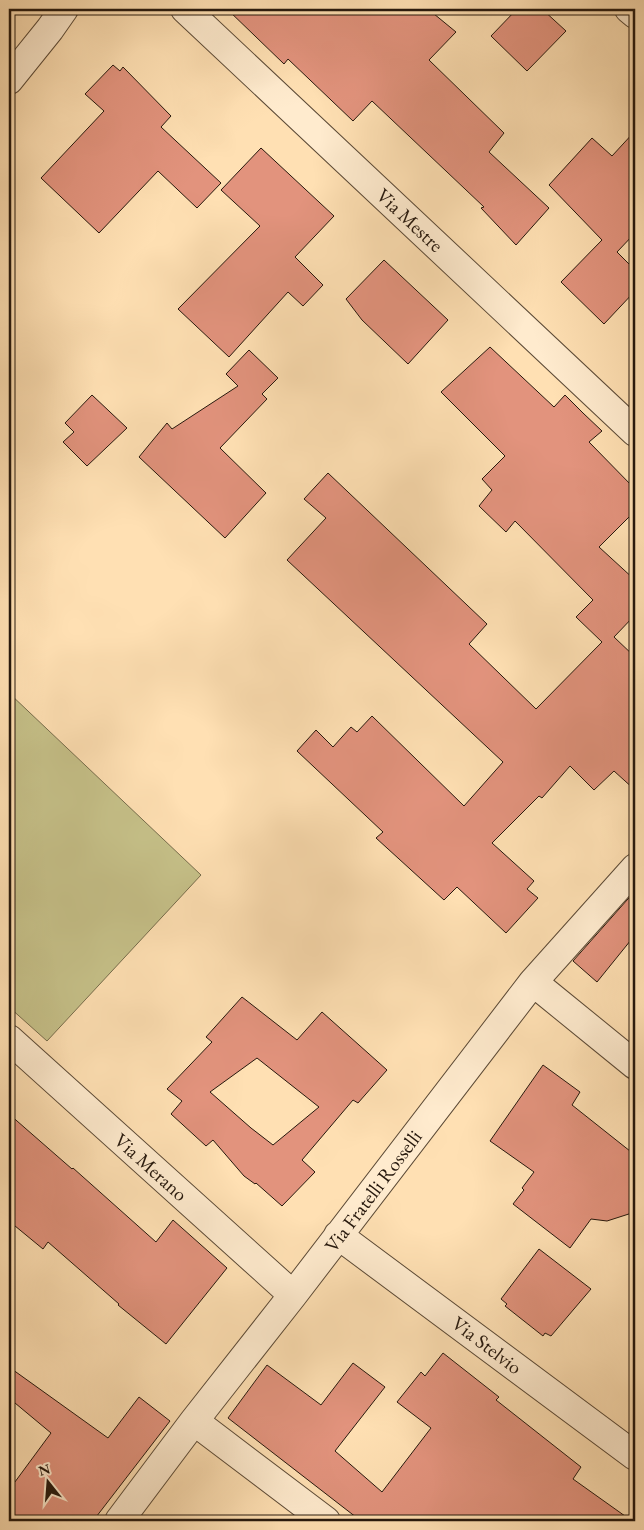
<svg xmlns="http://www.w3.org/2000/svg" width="644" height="1530" viewBox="0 0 644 1530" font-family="'EB Garamond',serif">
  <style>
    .green { fill: #c6c189; stroke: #766c4b }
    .building { fill: #e2937d; stroke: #26180d; fill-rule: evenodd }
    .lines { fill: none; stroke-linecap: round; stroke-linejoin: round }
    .minor-casing { stroke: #5c4a36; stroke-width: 30 }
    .minor { stroke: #ffebce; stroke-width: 28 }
    .labels { text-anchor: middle; stroke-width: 5; stroke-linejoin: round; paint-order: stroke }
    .street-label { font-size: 20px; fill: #26180d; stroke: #ffebce }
  </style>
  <rect width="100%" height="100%" fill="#ffe0b3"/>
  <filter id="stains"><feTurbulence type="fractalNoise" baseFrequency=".004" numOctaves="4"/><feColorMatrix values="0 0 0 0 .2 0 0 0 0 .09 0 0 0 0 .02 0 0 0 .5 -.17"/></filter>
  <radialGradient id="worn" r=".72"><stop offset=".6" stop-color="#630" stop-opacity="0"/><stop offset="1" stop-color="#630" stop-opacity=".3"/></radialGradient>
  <!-- green -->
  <path class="green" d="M 9,693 L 201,875 L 47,1041 L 9,1007 Z"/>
  <!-- building -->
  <path class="building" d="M 227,9 L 428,9 L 456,32 L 429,60 L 504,133 L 489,152 L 549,208 L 516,245 L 481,208 L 484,207 L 372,101 L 353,121 L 288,59 L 284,64 Z
    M 517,9 L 542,9 L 566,31 L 527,71 L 491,36 Z
    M 113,65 L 120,71 L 123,67 L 171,116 L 161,127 L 221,183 L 197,208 L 158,171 L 99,233 L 41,178 L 104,111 L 85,94 Z
    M 635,131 L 635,233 L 617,252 L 635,270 L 635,291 L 604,324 L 561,282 L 602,240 L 549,185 L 592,138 L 612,156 Z
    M 261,148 L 334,216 L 295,257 L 323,285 L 303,306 L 288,292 L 229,357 L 178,309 L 260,226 L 221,190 Z
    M 384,260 L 448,320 L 408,364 L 362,320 L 346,299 Z
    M 490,347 L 554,407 L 565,395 L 583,413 L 602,431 L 589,442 L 635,489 L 635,511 L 599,547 L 635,580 L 635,615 L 614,637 L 635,657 L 635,790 L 614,771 L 594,790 L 570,766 L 542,798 L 539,796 L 492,843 L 534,881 L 527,889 L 538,898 L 506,933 L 457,887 L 444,900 L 376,838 L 383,832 L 297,751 L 316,730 L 333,747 L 351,727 L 357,732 L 372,716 L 464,806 L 503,762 L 287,560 L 326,518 L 304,499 L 328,473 L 487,624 L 469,644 L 536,709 L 602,642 L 576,617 L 593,600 L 515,521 L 506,532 L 479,506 L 492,490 L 482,479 L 505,456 L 441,392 Z
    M 249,350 L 278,378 L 262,394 L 267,399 L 220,448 L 266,493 L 225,538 L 139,457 L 167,423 L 172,429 L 238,386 L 226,374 Z
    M 92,395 L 127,428 L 87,466 L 63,442 L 74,432 L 65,423 Z
    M 635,891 L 635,935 L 597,982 L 573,961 Z
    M 242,997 L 297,1040 L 322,1012 L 387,1070 L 358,1103 L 353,1100 L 302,1160 L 315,1172 L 282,1206 L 256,1183 L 255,1184 L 244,1176 L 213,1140 L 206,1146 L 171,1114 L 182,1101 L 167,1089 L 212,1042 L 206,1037 ZM 257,1058 L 319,1107 L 273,1145 L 251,1128 L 210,1092 Z
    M 543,1065 L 580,1092 L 572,1105 L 635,1155 L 635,1212 L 607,1221 L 591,1219 L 570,1248 L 513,1204 L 524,1190 L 522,1188 L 534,1172 L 490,1141 Z
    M 9,1114 L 72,1169 L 73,1168 L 156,1242 L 173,1220 L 227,1268 L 166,1344 L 118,1305 L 119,1304 L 48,1242 L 43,1249 L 9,1221 Z
    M 539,1249 L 591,1289 L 551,1336 L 545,1333 L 543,1336 L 505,1306 L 507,1304 L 501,1299 Z
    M 443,1353 L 499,1397 L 496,1400 L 581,1467 L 573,1479 L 632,1521 L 361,1521 L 228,1418 L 267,1365 L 321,1405 L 353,1363 L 385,1387 L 335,1451 L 382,1492 L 431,1428 L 397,1402 L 421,1372 L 425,1376 Z
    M 9,1367 L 108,1438 L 139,1397 L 170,1421 L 93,1521 L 9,1521 L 9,1490 L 51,1433 L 9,1398 Z"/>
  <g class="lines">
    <!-- minor casing -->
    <g class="minor-casing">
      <path id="minor" d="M 185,9 L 635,432
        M 629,9 L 635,14
        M 9,80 L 50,29 L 64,9
        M 533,982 L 635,1065
        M 9,1039 L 293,1295
        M 338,1235 L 635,1456
        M 194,1421 L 326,1521
        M 119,1521 L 194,1421 L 293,1295 L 533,982 L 635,868"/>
    </g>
    <!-- minor -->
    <use href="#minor" class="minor"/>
  </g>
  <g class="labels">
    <!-- street labels -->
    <g class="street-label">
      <text transform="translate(410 220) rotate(43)" y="7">Via Mestre</text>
      <text transform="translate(151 1167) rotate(42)" y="7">Via Merano</text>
      <text transform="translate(373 1191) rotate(-53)" y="7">Via Fratelli Rosselli</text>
      <text transform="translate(487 1345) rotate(37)" y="7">Via Stelvio</text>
    </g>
  </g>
  <!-- margin -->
  <rect width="644" height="1530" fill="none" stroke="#ffe0b3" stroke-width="30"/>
  <rect x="10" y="10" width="624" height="1510" fill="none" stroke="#26180d" stroke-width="2.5"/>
  <rect x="15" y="15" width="614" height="1500" fill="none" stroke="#26180d"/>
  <!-- north arrow -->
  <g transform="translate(48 1482) rotate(343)" stroke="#ffebce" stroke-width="4" paint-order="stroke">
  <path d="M0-4L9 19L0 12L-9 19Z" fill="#26180d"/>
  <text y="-8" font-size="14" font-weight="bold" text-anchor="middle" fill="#26180d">N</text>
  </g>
  <rect width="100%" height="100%" filter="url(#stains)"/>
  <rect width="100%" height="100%" fill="url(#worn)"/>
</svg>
